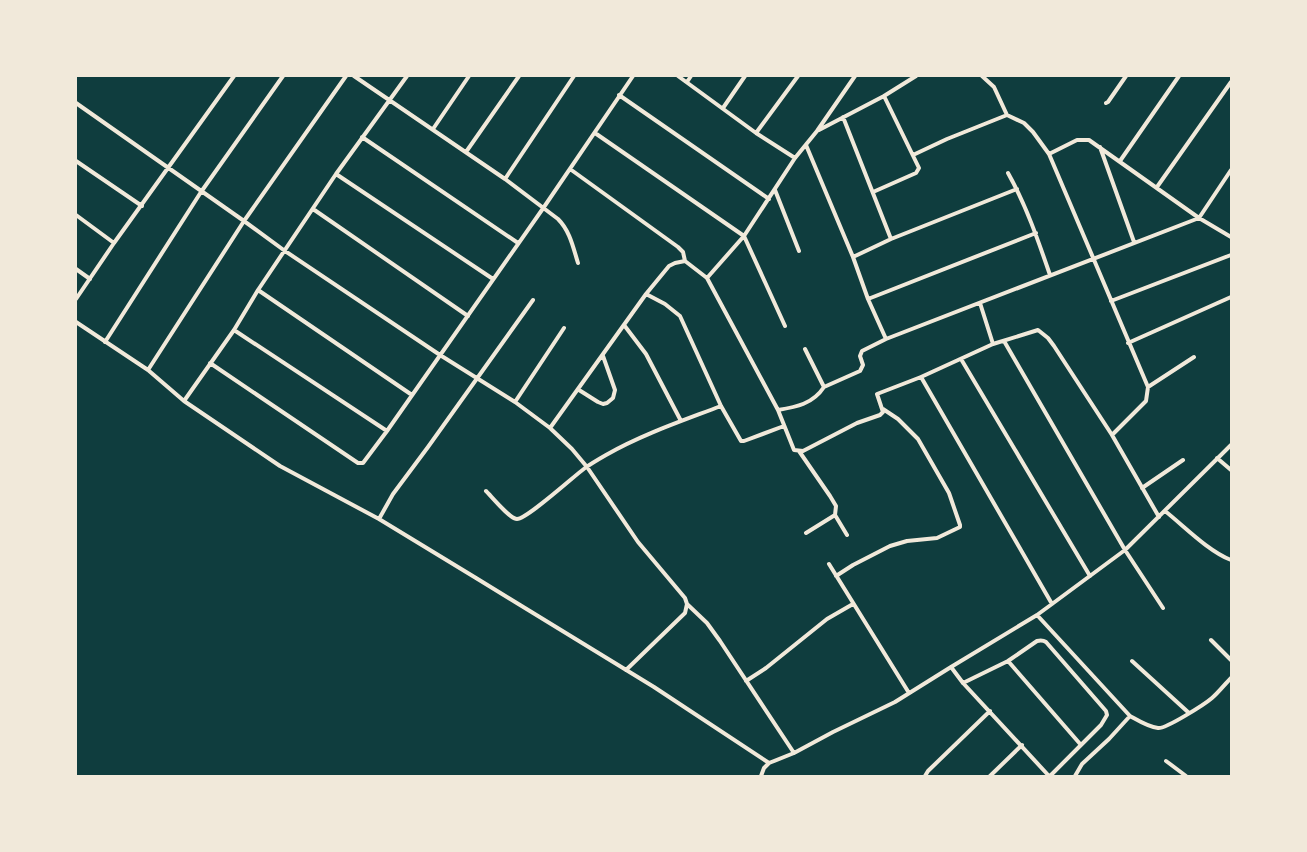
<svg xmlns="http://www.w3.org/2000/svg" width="1307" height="852" viewBox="0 0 1307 852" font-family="Rubik,sans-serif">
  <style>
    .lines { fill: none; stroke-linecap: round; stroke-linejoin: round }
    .minor { stroke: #f1e9da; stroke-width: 4 }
  </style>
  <rect width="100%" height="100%" fill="#0f3d3e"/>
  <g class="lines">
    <!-- minor -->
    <path class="minor" d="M 354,76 L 505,179 L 558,219 C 570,231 573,247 578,263
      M 678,76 L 756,133 L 795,158
      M 982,76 L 994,87 L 1007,115 L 1024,123 L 1033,132 L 1049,154 L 1148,387 L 1194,357
      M 687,82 L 691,76
      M 619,95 L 769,199
      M 76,103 L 244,221 L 285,251 L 440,355 L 515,402 L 550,428 L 572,449 L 587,467 L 638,542 L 685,598 L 687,604 L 685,613 L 626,670
      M 1106,103 L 1108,102 L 1126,76
      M 723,108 L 745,76
      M 843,117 L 891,239
      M 433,129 L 469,76
      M 819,130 L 884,96 L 916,76
      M 595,133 L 744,236 L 785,326
      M 756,133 L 798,76
      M 362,137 L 518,243
      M 806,145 L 853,257 L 868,299 L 886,339
      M 1100,147 L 1134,242
      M 466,152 L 519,76
      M 1049,154 L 1077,140 L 1089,140 L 1199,218 L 1231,237
      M 913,155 L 947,139 L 1007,115
      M 76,161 L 142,206
      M 1120,161 L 1179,76
      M 570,169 L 678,247 L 683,252 L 685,261 L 707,278 L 778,410 L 794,450 L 803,451 L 857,423 L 880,415 L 883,412 L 877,394 L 921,377 L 993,344 L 1038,330 L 1048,338 L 1054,346 L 1112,435 L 1159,517
      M 1008,173 C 1026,205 1038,240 1050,275
      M 336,174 L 493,279
      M 505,179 L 574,76
      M 1157,187 L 1231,82
      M 775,190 L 799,251
      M 873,192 L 916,173 L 919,168 L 884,96
      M 313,209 L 468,316
      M 76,215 L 114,243
      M 853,257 L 891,239 L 1017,189
      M 76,269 L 90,279
      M 707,278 L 744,236 L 795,158 L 817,131 L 855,76
      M 258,290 L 412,395
      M 646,294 L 665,304 L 680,316 L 721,406 L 741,441 L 744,441 L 784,426
      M 76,299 L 114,243 L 234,76
      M 868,299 L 1036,233
      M 1111,301 L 1231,255
      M 980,303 L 993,344
      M 76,322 L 148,370 L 184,401 L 280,466 L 379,519 L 476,578 L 654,687 L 769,763
      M 624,325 L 646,354 L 681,421
      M 234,330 L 387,431
      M 1004,341 L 1125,550 L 1163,608
      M 105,342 L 201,192 L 283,76
      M 1128,343 L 1231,297
      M 961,359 L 1090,576
      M 210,363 L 358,463 L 363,463 L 387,431 L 544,207 L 633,76
      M 148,370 L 244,221 L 346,76
      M 921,377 L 1052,604
      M 824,387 L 860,371 L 863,365 L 860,356 L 862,351 L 886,339 L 1199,218 L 1231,170
      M 579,390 L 598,402 L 603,404 L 607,403 L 613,398 L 615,390 L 603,356
      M 184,401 L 234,330 L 258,290 L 336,174 L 407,76
      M 515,402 L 564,328
      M 778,410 C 796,407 813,404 824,387 L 805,349
      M 550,428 L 646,294 L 669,266 L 675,263 L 685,261
      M 1112,435 L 1146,401 L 1148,387
      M 799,451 L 830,496 L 836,506 L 835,515 L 806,533
      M 1217,458 L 1231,470
      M 1142,488 L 1183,460
      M 486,491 C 492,497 510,519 517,519 C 527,519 574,476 585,468 C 592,463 599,459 606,455 C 643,434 682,421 721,406
      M 1165,511 C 1184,526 1208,551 1231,560
      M 835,515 L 847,535
      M 379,519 L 393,494 L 428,447 L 533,300
      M 829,564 L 909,693
      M 836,576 L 853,565 L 890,546 L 907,541 L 937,538 L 960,527 L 960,525 L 949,493 L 918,439 L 898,419 L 883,409
      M 687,604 L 707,623 L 720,641 L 794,753
      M 1037,615 L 1130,716 C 1139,721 1148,727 1158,728 C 1166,729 1205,704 1212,698 C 1219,692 1225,684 1231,678
      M 1211,640 L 1231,660
      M 1008,661 L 1081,745 L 1050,776
      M 1132,661 L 1189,713
      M 951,667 L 963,683 L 1049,776
      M 746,681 L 766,668 L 827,619 L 853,604
      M 963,683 L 1008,661 L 1037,641 C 1041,640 1043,640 1046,642 L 1106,711 L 1107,715 L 1101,725 L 1081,745
      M 1166,761 L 1186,776
      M 761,776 L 764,768 L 769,763 L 794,753 L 833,732 L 895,702 L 951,667 L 1037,615 L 1052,604 L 1125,550 L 1231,445
      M 925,776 L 928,771 L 990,711
      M 990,776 L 1022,745
      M 1075,776 L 1082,764 L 1109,739 L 1130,716"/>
  </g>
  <!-- border -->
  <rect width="1307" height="852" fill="none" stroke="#f1e9da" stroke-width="154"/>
</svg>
